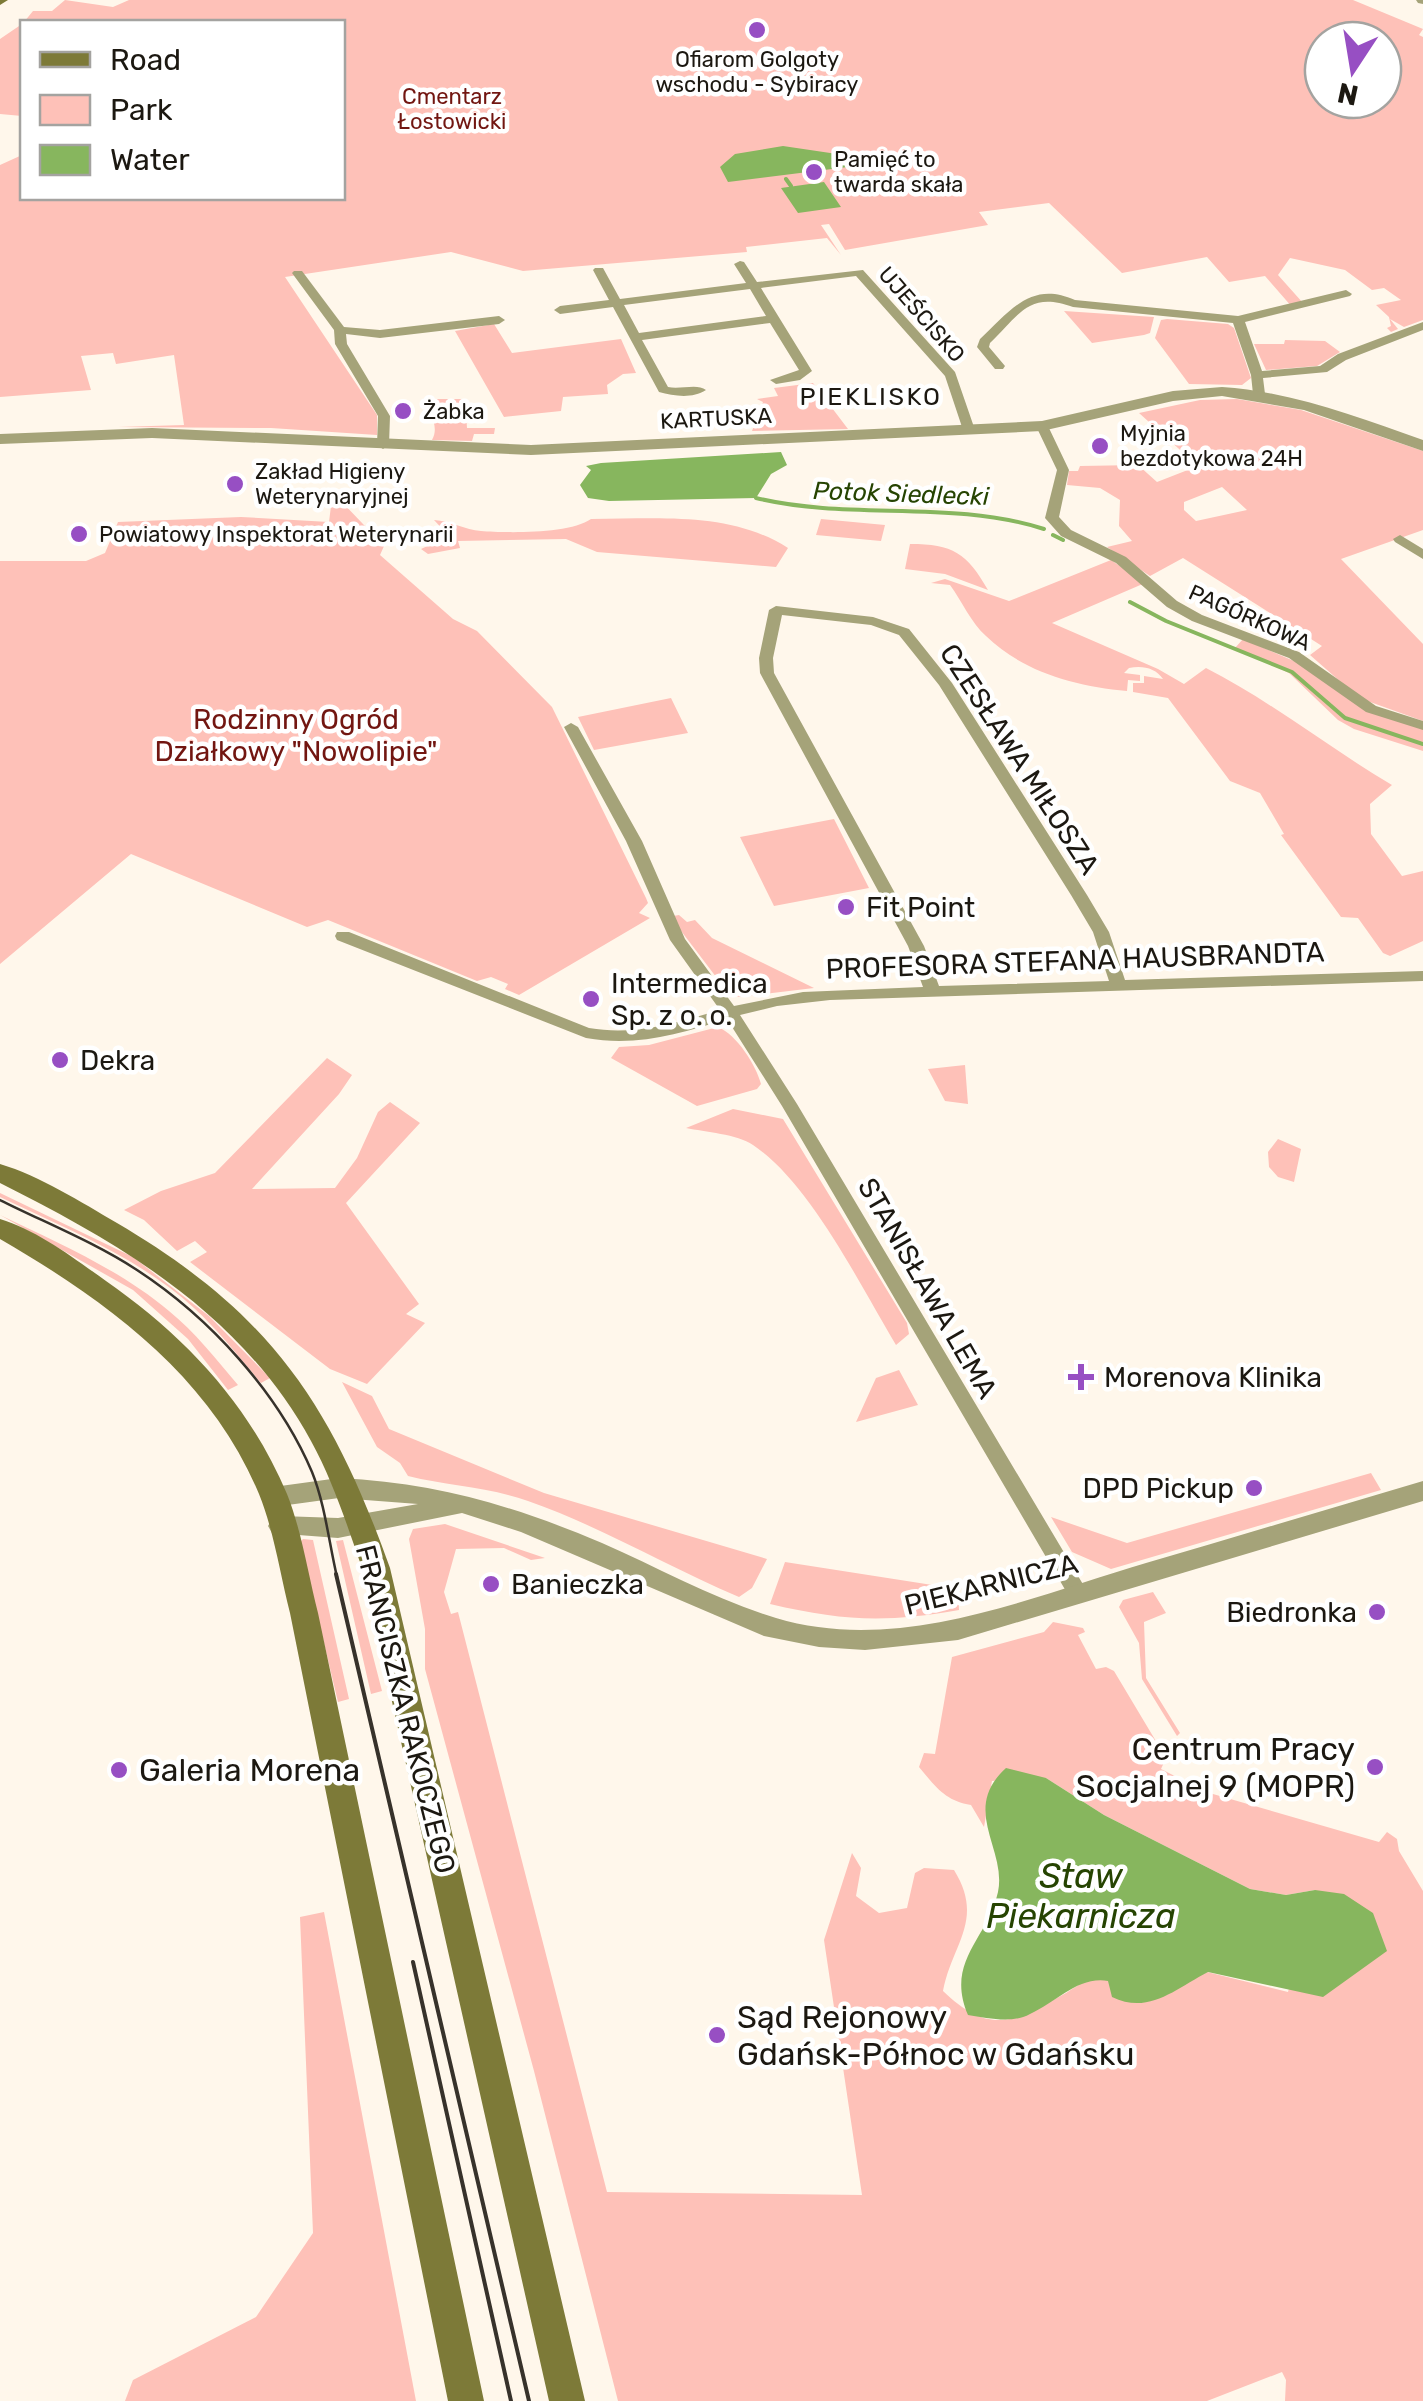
<svg xmlns="http://www.w3.org/2000/svg" width="1423" height="2401" viewBox="0 0 1423 2401" font-family="Rubik,sans-serif">
  <style>
    .green { fill: #fec1b8; fill-rule: evenodd }
    .water { fill: #87b65e }
    .lines { fill: none; stroke-linecap: round; stroke-linejoin: round }
    .stream { stroke: #87b65e; stroke-width: 4 }
    .minor { fill: #a5a379; fill-rule: evenodd }
    .tertiary { fill: #a5a379; fill-rule: evenodd }
    .secondary { fill: #7d7a38; fill-rule: evenodd }
    .tram-far1 { stroke: #37322b; stroke-width: 2.5 }
    .tram { stroke: #37322b; stroke-width: 4 }
    .poi-dot { fill: #974fc3; stroke: #fff; stroke-width: 4 }
    .labels { text-anchor: middle; stroke-width: 9; stroke-linejoin: round; paint-order: stroke }
    .far-poi-label { font-size: 22px; fill: #1c1811; stroke: #fff; text-anchor: start }
    .far-park-label { font-size: 22px; fill: #721611; stroke: #fff }
    .far-street-label { font-size: 22px; fill: #1c1811; stroke: #fff }
    .far-neighbourhood-label { font-size: 25px; letter-spacing: 2.5px; fill: #1c1811; stroke: #fff }
    .far-water-label { font-size: 25px; font-style: italic; fill: #264402; stroke: #fff }
    .park-label { font-size: 28px; fill: #721611; stroke: #fff }
    .street-label { font-size: 28px; fill: #1c1811; stroke: #fff }
    .poi-label { font-size: 28px; fill: #1c1811; stroke: #fff; text-anchor: start }
    .near-poi-label { font-size: 32px; fill: #1c1811; stroke: #fff; text-anchor: start }
    .near-water-label { font-size: 35px; font-style: italic; fill: #264402; stroke: #fff }
  </style>
  <rect width="100%" height="100%" fill="#fff7eb"/>
  <!-- green -->
  <path class="green" d="M 65,0 L 113,7 L 129,0 L 1353,0 L 1423,29 L 1419,35 L 1423,37 L 1423,320 L 1404,327 L 1390,319 L 1398,329 L 1391,332 L 1387,328 L 1391,326 L 1389,317 L 1376,305 L 1401,300 L 1384,288 L 1372,290 L 1345,270 L 1290,258 L 1278,275 L 1303,303 L 1292,307 L 1265,276 L 1229,282 L 1207,257 L 1122,273 L 1049,203 L 979,212 L 988,225 L 845,250 L 829,224 L 821,225 L 841,255 L 827,238 L 746,247 L 747,252 L 523,271 L 451,252 L 285,277 L 377,415 L 377,435 L 271,428 L 118,427 L 184,425 L 174,355 L 116,364 L 113,353 L 81,356 L 91,390 L 0,397 L 0,165 L 22,155 L 22,198 L 342,198 L 342,22 L 24,22 L 33,11 L 52,11 ZM 1323,40 L 1383,40 L 1383,100 L 1323,100 Z
    M 22,24 L 22,116 L 0,114 L 0,39 Z
    M 1064,311 L 1154,317 L 1150,333 L 1144,335 L 1092,343 Z
    M 1167,319 L 1228,324 L 1234,328 L 1251,378 L 1242,385 L 1189,384 L 1155,338 L 1161,320 Z
    M 494,324 L 512,353 L 621,339 L 636,373 L 623,374 L 607,385 L 608,394 L 563,397 L 561,411 L 504,417 L 455,331 Z
    M 1285,340 L 1325,341 L 1340,352 L 1317,366 L 1266,370 L 1254,344 L 1284,344 Z
    M 813,383 L 848,429 L 752,431 L 763,402 L 757,399 L 778,396 L 774,388 Z
    M 423,399 L 465,399 L 467,428 L 495,428 L 494,434 L 474,434 L 472,441 L 432,440 C 440,426 429,412 423,399 Z
    M 1237,399 L 1301,410 L 1423,451 L 1423,530 L 1341,559 L 1423,644 L 1423,721 L 1359,698 L 1310,655 L 1322,646 L 1183,558 L 1150,576 L 1107,547 L 1132,541 L 1119,526 L 1120,500 L 1100,488 L 1067,485 L 1069,471 L 1078,471 L 1080,466 L 1138,465 L 1157,482 L 1198,466 L 1139,413 L 1200,400 ZM 1222,487 L 1247,510 L 1196,521 L 1184,510 L 1184,502 Z
    M 332,498 L 341,501 L 384,546 L 380,555 L 453,619 L 477,631 L 552,707 L 646,898 L 648,903 L 639,913 L 650,918 L 519,995 L 505,989 L 508,984 L 491,977 L 477,981 L 328,920 L 307,927 L 131,854 L 0,964 L 0,561 L 86,561 L 105,553 L 118,522 L 241,517 L 329,522 Z
    M 591,519 C 658,519 730,511 788,548 L 776,567 L 597,552 L 566,539 L 458,541 L 460,548 L 428,554 L 421,549 L 449,536 L 434,520 C 451,521 465,530 481,531 C 507,533 570,534 591,519 Z
    M 821,519 L 885,525 L 881,541 L 816,535 Z
    M 910,544 C 953,544 967,553 988,590 L 945,574 L 905,569 Z
    M 1111,560 L 1145,583 L 1052,623 L 1158,669 L 1184,684 L 1206,668 C 1271,701 1329,748 1392,785 L 1370,804 L 1371,834 L 1402,876 L 1423,871 L 1423,941 L 1390,956 L 1383,953 L 1358,918 L 1341,917 L 1281,835 L 1284,834 L 1260,793 L 1230,781 L 1168,698 L 1133,692 L 1133,683 L 1144,683 L 1144,676 L 1163,679 C 1156,668 1142,665 1129,668 L 1124,673 L 1140,675 L 1140,681 L 1128,680 L 1127,691 C 1075,686 1023,672 986,636 C 971,623 962,601 950,585 L 931,583 L 945,579 L 1009,601 Z
    M 1243,639 L 1308,667 L 1363,708 L 1423,729 L 1423,751 L 1354,729 L 1338,720 L 1289,673 L 1235,648 Z
    M 671,698 L 688,733 L 594,750 L 578,717 Z
    M 834,819 L 869,888 L 774,906 L 740,837 Z
    M 679,915 L 687,922 L 695,920 L 712,938 L 814,988 L 739,997 L 726,990 L 675,923 L 673,916 Z
    M 718,1027 C 737,1035 756,1065 761,1084 L 757,1089 L 697,1106 L 611,1058 L 619,1047 L 649,1045 Z
    M 327,1058 L 352,1075 L 339,1094 L 252,1189 L 335,1188 L 357,1158 L 378,1112 L 390,1102 L 420,1123 L 346,1203 L 419,1304 L 406,1314 L 425,1323 L 367,1384 L 330,1369 L 190,1262 L 207,1252 L 195,1241 L 177,1251 L 144,1220 L 124,1210 L 161,1191 L 215,1173 Z
    M 965,1065 L 968,1104 L 945,1101 L 928,1069 Z
    M 733,1109 L 783,1119 L 907,1323 L 909,1334 L 896,1345 C 860,1285 810,1183 753,1145 C 737,1134 705,1132 686,1128 Z
    M 1278,1139 L 1301,1149 L 1294,1182 L 1278,1177 L 1269,1167 L 1268,1152 Z
    M 0,1193 L 133,1257 L 209,1316 L 270,1378 L 261,1383 C 239,1357 219,1331 194,1308 C 138,1257 67,1229 0,1197 Z
    M 0,1215 C 58,1243 119,1269 169,1311 C 195,1332 216,1359 238,1385 L 228,1390 L 188,1339 L 133,1290 Z
    M 899,1370 L 918,1405 L 856,1422 L 876,1378 Z
    M 342,1382 L 372,1396 L 389,1429 L 544,1493 L 767,1559 L 752,1588 L 739,1597 C 668,1567 602,1527 528,1501 C 489,1487 448,1486 408,1476 L 400,1463 L 377,1447 Z
    M 1371,1473 L 1381,1490 L 1111,1569 L 1072,1552 L 1051,1517 L 1127,1543 Z
    M 445,1524 L 545,1558 L 531,1560 L 504,1548 L 456,1549 L 444,1592 L 451,1614 L 458,1612 L 607,2192 L 862,2195 L 824,1940 L 852,1853 L 861,1868 L 856,1896 L 879,1913 L 907,1908 L 915,1873 L 924,1868 L 954,1870 C 985,1920 952,1944 943,1991 C 991,2037 1014,2021 1066,1993 C 1074,1988 1085,1980 1093,1979 C 1135,1975 1167,1993 1207,1972 L 1288,1992 L 1315,1890 L 1286,1895 L 1250,1889 L 1104,1815 L 1046,1778 L 992,1781 L 984,1827 L 971,1805 C 945,1801 935,1786 919,1767 L 924,1753 L 935,1754 L 952,1657 L 1044,1632 L 1053,1622 L 1083,1628 L 1085,1632 L 1078,1635 L 1096,1669 L 1106,1667 L 1114,1671 L 1166,1758 L 1161,1769 L 1206,1792 L 1379,1842 L 1387,1832 L 1397,1839 L 1399,1851 L 1423,1891 L 1423,2401 L 1285,2401 L 1286,2380 L 1282,2372 L 1207,2401 L 618,2401 L 534,2071 L 425,1669 L 425,1629 L 409,1539 L 413,1529 Z
    M 303,1539 L 313,1540 L 349,1699 L 338,1702 L 300,1542 Z
    M 343,1540 L 382,1691 L 371,1694 L 336,1541 Z
    M 785,1562 L 958,1589 L 959,1610 C 885,1623 843,1621 770,1604 Z
    M 1153,1592 L 1166,1613 L 1144,1622 L 1146,1678 L 1180,1733 L 1177,1736 L 1142,1679 L 1139,1643 L 1119,1607 L 1123,1600 Z
    M 324,1912 L 416,2401 L 125,2401 L 133,2380 L 256,2317 L 313,2233 L 300,1917 Z"/>
  <!-- water -->
  <path class="water" d="M 783,146 L 837,154 L 864,165 L 728,182 L 720,167 L 735,154 Z
    M 824,182 L 841,207 L 798,213 L 781,188 Z
    M 781,452 L 787,465 L 771,474 L 756,498 L 609,501 L 588,498 L 580,485 L 591,470 L 586,466 L 601,463 Z
    M 1006,1768 L 1046,1778 L 1104,1815 L 1250,1889 L 1286,1895 L 1315,1890 L 1344,1894 L 1373,1913 L 1387,1951 L 1323,1997 L 1208,1972 C 1175,1989 1149,2015 1112,1997 L 1108,1981 C 1078,1976 1057,2002 1030,2014 C 1012,2024 988,2018 968,2015 C 945,1961 987,1940 998,1892 C 1007,1849 960,1810 1006,1768 Z"/>
  <g class="lines">
    <!-- stream -->
    <path class="stream" d="M 786,179 L 791,186
      M 756,498 C 851,521 950,499 1044,529
      M 1053,535 L 1063,540
      M 1130,602 L 1166,621 L 1292,672 L 1345,718 L 1423,744
      M 869,906 L 872,911"/>
    <!-- minor -->
    <path class="minor" d="M 740,261 L 744,262 L 757,282 L 863,270 L 955,372 L 975,430 L 973,433 L 963,430 L 945,376 L 856,276 L 761,288 L 812,371 L 800,380 L 776,384 L 770,380 L 799,370 L 770,323 L 642,340 L 668,387 C 680,390 697,383 706,390 C 692,399 674,396 659,392 L 613,307 L 560,314 L 554,310 L 560,306 L 609,300 L 593,270 L 595,268 L 603,268 L 620,299 L 746,283 L 734,264 ZM 750,289 L 766,316 L 639,333 L 624,305 Z
      M 294,271 L 302,271 L 344,327 L 380,330 L 499,316 L 505,320 L 499,324 L 380,338 L 346,334 L 347,344 L 390,416 L 389,445 L 383,449 L 377,445 L 378,416 L 335,344 L 334,330 L 292,273 Z
      M 1346,290 L 1352,294 L 1350,296 L 1245,322 L 1262,371 L 1320,366 L 1338,354 L 1423,322 L 1423,330 L 1346,360 L 1327,372 L 1263,378 L 1265,394 L 1259,398 L 1253,394 L 1251,375 L 1233,323 L 1073,307 C 1029,291 1020,314 990,343 L 989,347 L 1005,366 L 1003,369 L 995,369 L 977,347 L 980,339 C 1010,311 1031,280 1075,300 L 1238,316 Z
      M 1042,422 L 1048,426 L 1069,470 L 1059,517 L 1071,530 L 1126,557 L 1177,601 L 1202,615 L 1299,652 L 1376,706 L 1423,721 L 1423,730 L 1366,712 L 1289,658 L 1192,621 L 1167,607 L 1116,563 L 1061,536 L 1045,518 L 1057,470 L 1036,426 Z
      M 1400,535 L 1423,549 L 1423,559 L 1395,542 L 1393,539 Z
      M 776,606 L 873,617 L 909,629 L 952,683 L 1087,895 L 1109,932 L 1125,980 L 1423,971 L 1423,981 L 830,1000 L 777,1006 L 740,1015 L 797,1104 L 1084,1586 L 1087,1592 L 1084,1598 L 1077,1600 L 1070,1598 L 782,1106 L 727,1019 C 680,1034 636,1047 586,1038 L 337,940 L 335,936 L 337,932 L 349,932 L 589,1028 C 635,1036 676,1023 720,1010 L 670,940 L 626,841 L 564,727 L 571,723 L 578,727 L 642,841 L 685,939 L 734,1006 L 803,992 L 923,987 L 908,946 L 760,673 L 759,658 L 769,610 ZM 782,615 L 871,625 L 899,635 L 939,685 L 1071,895 L 1093,932 L 1109,981 L 939,986 L 924,946 L 774,673 L 773,658 Z"/>
    <!-- tertiary -->
    <path class="tertiary" d="M 1416,0 L 1423,0 L 1423,4 L 1418,3 Z
      M 1222,387 C 1293,392 1357,417 1423,440 L 1423,451 L 1304,410 L 1222,396 L 1173,401 L 1042,431 L 531,455 L 152,438 L 0,444 L 0,434 L 152,428 L 531,445 L 1042,421 L 1173,391 Z
      M 339,1478 C 436,1483 512,1505 602,1543 C 659,1568 716,1600 776,1618 C 899,1655 1030,1597 1146,1563 C 1239,1536 1331,1508 1423,1481 L 1423,1501 L 958,1640 L 865,1650 L 819,1647 L 764,1636 L 521,1532 L 462,1513 L 338,1538 L 272,1533 L 268,1526 L 272,1519 L 281,1516 L 338,1518 L 418,1504 L 339,1498 L 273,1507 L 264,1504 L 261,1497 L 264,1490 L 273,1487 Z"/>
    <!-- secondary -->
    <path class="secondary" d="M 0,0 L 8,0 L 0,5 Z
      M 0,1164 C 40,1176 81,1202 117,1223 C 270,1313 331,1403 390,1568 L 585,2401 L 549,2401 L 362,1568 C 347,1525 333,1481 311,1441 C 243,1316 124,1245 0,1183 Z
      M 0,1219 C 37,1230 75,1259 106,1281 C 185,1336 249,1404 287,1494 C 302,1532 308,1574 318,1613 L 484,2401 L 448,2401 L 290,1613 C 280,1574 274,1531 259,1494 C 210,1376 107,1301 0,1239 Z"/>
    <!-- tram-far1 -->
    <path class="tram-far1" d="M 0,1200 C 46,1223 94,1242 137,1270 C 209,1317 278,1392 312,1472 C 325,1504 329,1543 337,1577"/>
    <!-- tram -->
    <path class="tram" d="M 336,1574 L 529,2401
      M 413,1962 L 511,2401"/>
  </g>
  <!-- markers -->
  <g class="poi-dot">
    <circle cx="757" cy="30" r="10"/>
    <circle cx="814" cy="172" r="10"/>
    <circle cx="403" cy="411" r="10"/>
    <circle cx="1100" cy="446" r="10"/>
    <circle cx="235" cy="484" r="10"/>
    <circle cx="79" cy="534" r="10"/>
    <circle cx="846" cy="907" r="10"/>
    <circle cx="591" cy="999" r="10"/>
    <circle cx="60" cy="1060" r="10"/>
    <path d="M1076 1362h10v10h10v10h-10v10h-10v-10h-10v-10h10z"/>
    <circle cx="1254" cy="1488" r="10"/>
    <circle cx="491" cy="1584" r="10"/>
    <circle cx="1377" cy="1612" r="10"/>
    <circle cx="1375" cy="1767" r="10"/>
    <circle cx="119" cy="1770" r="10"/>
    <circle cx="717" cy="2035" r="10"/>
  </g>
  <g class="labels">
    <!-- far-poi labels -->
    <g class="far-poi-label">
      <text x="757" y="67" text-anchor="middle">Ofiarom Golgoty<tspan x="757" dy="25">wschodu - Sybiracy</tspan></text>
      <text x="834" y="167">Pamięć to<tspan x="834" dy="25">twarda skała</tspan></text>
      <text x="423" y="419">Żabka</text>
      <text x="1120" y="441">Myjnia<tspan x="1120" dy="25">bezdotykowa 24H</tspan></text>
      <text x="255" y="479">Zakład Higieny<tspan x="255" dy="25">Weterynaryjnej</tspan></text>
      <text x="99" y="542">Powiatowy Inspektorat Weterynarii</text>
    </g>
    <!-- far-park labels -->
    <g class="far-park-label">
      <text x="452" y="104">Cmentarz<tspan x="452" dy="25">Łostowicki</tspan></text>
    </g>
    <!-- far-street labels -->
    <g class="far-street-label">
      <text transform="translate(922 314) rotate(49)" y="8">UJEŚCISKO</text>
      <text transform="translate(716 418) rotate(-3)" y="8">KARTUSKA</text>
      <text transform="translate(1250 617) rotate(24)" y="8">PAGÓRKOWA</text>
    </g>
    <!-- far-neighbourhood labels -->
    <g class="far-neighbourhood-label">
      <text x="871" y="405">PIEKLISKO</text>
    </g>
    <!-- far-water labels -->
    <g class="far-water-label">
      <text transform="translate(901 493) rotate(2)" y="9">Potok Siedlecki</text>
    </g>
    <!-- park labels -->
    <g class="park-label">
      <text x="296" y="729">Rodzinny Ogród<tspan x="296" dy="32">Działkowy "Nowolipie"</tspan></text>
    </g>
    <!-- street labels -->
    <g class="street-label">
      <text transform="translate(1020 759) rotate(57)" y="10">CZESŁAWA MIŁOSZA</text>
      <text transform="translate(1075 960) rotate(-2)" y="10">PROFESORA STEFANA HAUSBRANDTA</text>
      <text transform="translate(928 1288) rotate(60)" y="10">STANISŁAWA LEMA</text>
      <text transform="translate(991 1584) rotate(-14)" y="10">PIEKARNICZA</text>
      <text transform="translate(406 1709) rotate(76)" y="10">FRANCISZKA RAKOCZEGO</text>
    </g>
    <!-- poi labels -->
    <g class="poi-label">
      <text x="866" y="917">Fit Point</text>
      <text x="611" y="993">Intermedica<tspan x="611" dy="32">Sp. z o. o.</tspan></text>
      <text x="80" y="1070">Dekra</text>
      <text x="1104" y="1387">Morenova Klinika</text>
      <text x="1234" y="1498" text-anchor="end">DPD Pickup</text>
      <text x="511" y="1594">Banieczka</text>
      <text x="1357" y="1622" text-anchor="end">Biedronka</text>
    </g>
    <!-- near-poi labels -->
    <g class="near-poi-label">
      <text x="1355" y="1760" text-anchor="end">Centrum Pracy<tspan x="1355" dy="37">Socjalnej 9 (MOPR)</tspan></text>
      <text x="139" y="1781">Galeria Morena</text>
      <text x="737" y="2028">Sąd Rejonowy<tspan x="737" dy="37">Gdańsk-Północ w Gdańsku</tspan></text>
    </g>
    <!-- near-water labels -->
    <g class="near-water-label">
      <text x="1081" y="1888">Staw<tspan x="1081" dy="40">Piekarnicza</tspan></text>
    </g>
  </g>
  <!-- legend -->
  <rect x="20" y="20" width="325" height="180" fill="#ffffff" stroke="#a4a3a0" stroke-width="2.5"/>
  <rect x="40" y="52" width="50" height="15" fill="#7d7a38" stroke="#a4a3a0" stroke-width="2.5"/>
  <text x="110" y="70" font-size="30" fill="#1c1811">Road</text>
  <rect x="40" y="95" width="50" height="30" fill="#fec1b8" stroke="#a4a3a0" stroke-width="2.5"/>
  <text x="110" y="120" font-size="30" fill="#1c1811">Park</text>
  <rect x="40" y="145" width="50" height="30" fill="#87b65e" stroke="#a4a3a0" stroke-width="2.5"/>
  <text x="110" y="170" font-size="30" fill="#1c1811">Water</text>
  <!-- north arrow -->
  <g transform="translate(1353 70) rotate(192)"><circle r="48" fill="#ffffff" stroke="#a4a3a0" stroke-width="2.5"/>
  <path d="M0-8L18 38L0 25L-18 38Z" fill="#974fc3"/>
  <text y="-15" font-size="28" font-weight="bold" text-anchor="middle" fill="#1c1811">N</text>
  </g>
</svg>
